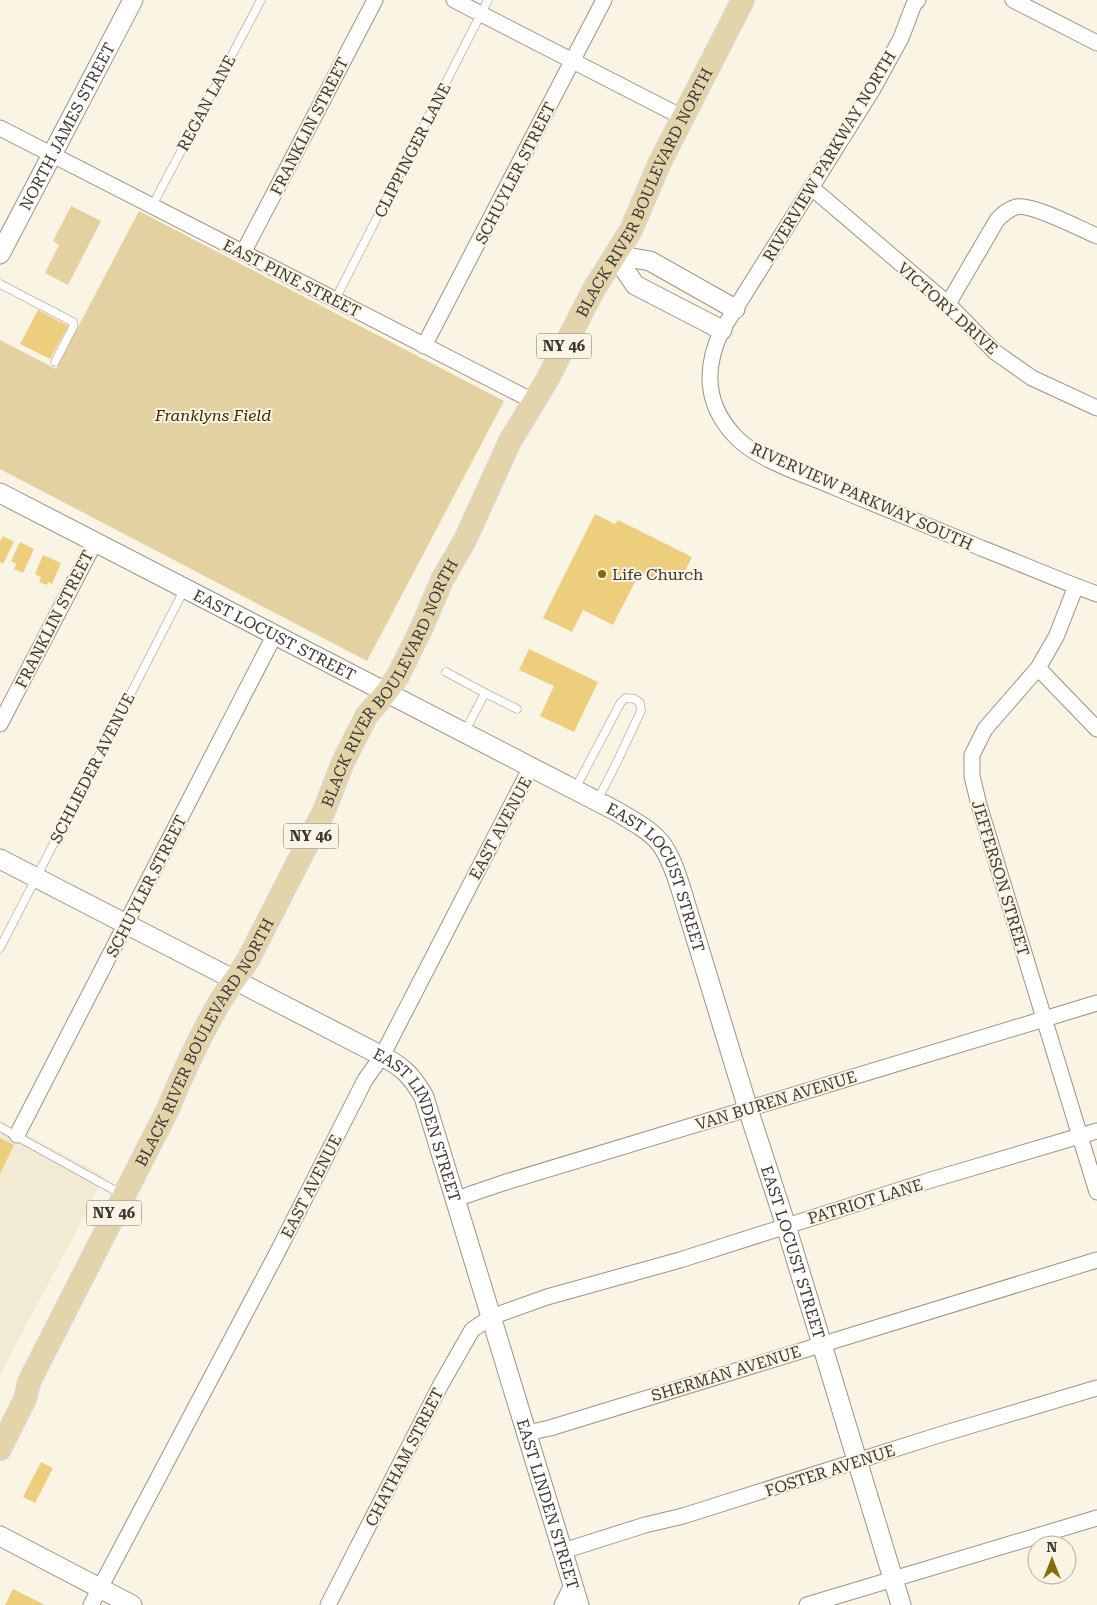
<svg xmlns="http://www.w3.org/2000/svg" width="1097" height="1605" viewBox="0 0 1097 1605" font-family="'Roboto Serif',serif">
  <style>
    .built { fill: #f3ead3 }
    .green { fill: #e3d1a1 }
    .building { fill: #edce7c }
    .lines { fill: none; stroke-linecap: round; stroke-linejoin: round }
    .service-casing { stroke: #999485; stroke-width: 9 }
    .minor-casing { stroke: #999485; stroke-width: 17 }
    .tertiary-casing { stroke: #999485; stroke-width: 21 }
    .primary-casing { stroke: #d8d7d6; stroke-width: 24 }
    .service { stroke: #fff; stroke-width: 8 }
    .minor { stroke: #fff; stroke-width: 15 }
    .tertiary { stroke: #fff; stroke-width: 19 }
    .primary { stroke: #e3d4ac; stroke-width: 22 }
    .poi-dot { fill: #876b08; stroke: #faf4e4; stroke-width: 2 }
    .labels { text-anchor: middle; stroke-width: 4; stroke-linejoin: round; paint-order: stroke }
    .shield { fill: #faf4e4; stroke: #747167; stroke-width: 1 }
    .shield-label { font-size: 15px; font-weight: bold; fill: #3b3932 }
    .street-label { font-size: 16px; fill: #3b3932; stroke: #faf4e4 }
    .park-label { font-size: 16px; font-style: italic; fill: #372a05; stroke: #faf4e4 }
    .poi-label { font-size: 16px; fill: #3b3932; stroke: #faf4e4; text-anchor: start }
  </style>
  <rect width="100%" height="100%" fill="#faf4e4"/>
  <!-- built -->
  <path class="built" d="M 0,1121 L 105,1176 L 0,1375 Z"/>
  <!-- green -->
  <path class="green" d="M 71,206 L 101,221 L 68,285 L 45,273 L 59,245 L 53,241 Z
    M 139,211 L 504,401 L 367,661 L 0,469 L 0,340 L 56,369 Z"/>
  <!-- building -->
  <path class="building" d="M 38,310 L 68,326 L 50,359 L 20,344 Z
    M 595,514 L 615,524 L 618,520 L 692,557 L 682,577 L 668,570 L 662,583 L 640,572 L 613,625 L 583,610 L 572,632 L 543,618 Z
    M 3,536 L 14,542 L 3,564 L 0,562 L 0,542 Z
    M 20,542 L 34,549 L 23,573 L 14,569 L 16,564 L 11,561 Z
    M 43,555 L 61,563 L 52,584 L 48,582 L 47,585 L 39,582 L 41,577 L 35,574 Z
    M 529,649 L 598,682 L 574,732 L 540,716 L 554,686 L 519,670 Z
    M 0,1138 L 14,1145 L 0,1174 Z
    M 41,1462 L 53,1468 L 35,1503 L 23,1497 Z
    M 13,1589 L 45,1605 L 5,1605 Z"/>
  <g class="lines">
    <!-- service casing -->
    <g class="service-casing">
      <path id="service" d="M 152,206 L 261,0
        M 0,284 L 73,322 L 73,327 L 55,362
        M 335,300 L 488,0
        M 446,672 L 485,693 L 464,733
        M 485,693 L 517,709
        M 575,789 L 621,702 L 626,698 L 635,699 L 640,703 L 641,711 L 615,766 L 597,801
        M 0,948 L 185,588
        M 0,1127 L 123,1195"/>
    </g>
    <!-- minor casing -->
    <g class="minor-casing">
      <path id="minor" d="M 454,0 L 682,117
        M 918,0 L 914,4 L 901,38 L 873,89 L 722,330 C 704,367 705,404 734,435 C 756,460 804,474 834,487 C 883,508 932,527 981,548 C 1020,563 1058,580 1097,594
        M 1013,0 L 1097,43
        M 0,128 L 533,401
        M 812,188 L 948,304 L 995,352 L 1032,378 L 1097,408
        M 243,253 L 375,0
        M 948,304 L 997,220 C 1003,214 1008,209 1016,207 C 1032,203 1080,229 1097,236
        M 424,346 L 604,0
        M 1076,586 L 1056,637 L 1038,668 L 985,729 L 972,755 L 972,776 L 979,805 L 1097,1192
        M 1038,668 L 1097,729
        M 0,724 L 95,542
        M 17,1135 L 274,636
        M 456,1199 L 503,1183 L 1097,1003
        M 527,1433 L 550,1428 L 1097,1260
        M 563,1551 L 645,1525 L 683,1516 L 939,1435 L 1097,1388
        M 91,1605 L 277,1253 L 365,1080 L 382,1056 L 531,767
        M 328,1605 L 440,1386 L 472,1330 L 491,1317 L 547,1297 L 680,1260 L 931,1180 L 1097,1131
        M 562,1605 L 573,1583
        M 807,1605 L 1097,1518"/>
    </g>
    <!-- tertiary casing -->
    <g class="tertiary-casing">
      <g id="tertiary">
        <path id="s1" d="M 0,254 L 133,0"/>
        <path d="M 615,255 L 635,285 L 722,330"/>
        <path d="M 615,255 L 650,261 L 735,309"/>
        <path id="s2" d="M 0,493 L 616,811 C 657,835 665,839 680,886 L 748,1109 L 786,1226 L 901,1605"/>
        <path id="s3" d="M 0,859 L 382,1056 C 403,1067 412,1076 424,1097 L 579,1605"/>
        <path d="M 0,1536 L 132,1605"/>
      </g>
    </g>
    <!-- primary casing -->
    <g class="primary-casing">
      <g id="primary">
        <path id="s4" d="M 0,1449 L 25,1399 L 29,1382 L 168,1109 C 183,1073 199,1038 218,1005 C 227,989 239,975 248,960 L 324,811 L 343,762 L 367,715 L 386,693 L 398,676 L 423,625 L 442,580 L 465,540 L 510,441 L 547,380 L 594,289 L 631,230 L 660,162 L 743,0"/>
      </g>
    </g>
    <!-- service -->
    <use href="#service" class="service"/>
    <!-- minor -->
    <use href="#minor" class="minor"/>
    <!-- tertiary -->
    <use href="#tertiary" class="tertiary"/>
    <!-- primary -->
    <use href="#primary" class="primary"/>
  </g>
  <!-- markers -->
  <circle class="poi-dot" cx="602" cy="574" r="5"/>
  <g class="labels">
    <!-- shield labels -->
    <g class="shield">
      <rect x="536.5" y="333.5" width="55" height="25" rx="4"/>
      <rect x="283.5" y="823.5" width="55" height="25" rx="4"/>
      <rect x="86.5" y="1200.5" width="55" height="25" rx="4"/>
    </g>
    <g class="shield-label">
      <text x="564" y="351">NY 46</text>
      <text x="311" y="841">NY 46</text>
      <text x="114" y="1218">NY 46</text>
    </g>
    <!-- street labels -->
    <g class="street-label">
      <text transform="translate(206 103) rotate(-62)" y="6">REGAN LANE</text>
      <text transform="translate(309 126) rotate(-63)" y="6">FRANKLIN STREET</text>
      <text dy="6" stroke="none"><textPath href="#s1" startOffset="144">NORTH JAMES STREET</textPath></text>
      <text transform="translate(412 150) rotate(-63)" y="6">CLIPPINGER LANE</text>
      <text transform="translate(829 156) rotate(-59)" y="6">RIVERVIEW PARKWAY NORTH</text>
      <text transform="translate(515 173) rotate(-63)" y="6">SCHUYLER STREET</text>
      <text dy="6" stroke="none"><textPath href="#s4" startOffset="1415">BLACK RIVER BOULEVARD NORTH</textPath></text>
      <text transform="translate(292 278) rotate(27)" y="6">EAST PINE STREET</text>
      <text transform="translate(948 308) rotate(42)" y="6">VICTORY DRIVE</text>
      <text transform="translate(862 496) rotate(24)" y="6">RIVERVIEW PARKWAY SOUTH</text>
      <text transform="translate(54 619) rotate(-63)" y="6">FRANKLIN STREET</text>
      <text dy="6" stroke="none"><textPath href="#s2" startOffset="309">EAST LOCUST STREET</textPath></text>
      <text dy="6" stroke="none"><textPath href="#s4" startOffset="861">BLACK RIVER BOULEVARD NORTH</textPath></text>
      <text transform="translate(92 768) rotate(-63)" y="6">SCHLIEDER AVENUE</text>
      <text transform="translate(500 828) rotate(-62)" y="6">EAST AVENUE</text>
      <text transform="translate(1001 878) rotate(73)" y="6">JEFFERSON STREET</text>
      <text dy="6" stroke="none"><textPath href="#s2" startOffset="774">EAST LOCUST STREET</textPath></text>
      <text transform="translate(146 886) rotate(-63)" y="6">SCHUYLER STREET</text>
      <text dy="6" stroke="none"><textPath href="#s4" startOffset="456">BLACK RIVER BOULEVARD NORTH</textPath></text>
      <text transform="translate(776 1100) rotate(-17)" y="6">VAN BUREN AVENUE</text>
      <text dy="6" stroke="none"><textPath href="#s3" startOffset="510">EAST LINDEN STREET</textPath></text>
      <text transform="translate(311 1186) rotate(-63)" y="6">EAST AVENUE</text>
      <text transform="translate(865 1201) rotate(-17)" y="6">PATRIOT LANE</text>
      <text dy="6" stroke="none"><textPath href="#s2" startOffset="1179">EAST LOCUST STREET</textPath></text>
      <text transform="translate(726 1373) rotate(-17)" y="6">SHERMAN AVENUE</text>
      <text transform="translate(404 1457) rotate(-63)" y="6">CHATHAM STREET</text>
      <text transform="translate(830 1470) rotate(-18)" y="6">FOSTER AVENUE</text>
      <text dy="6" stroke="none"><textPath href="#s3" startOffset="915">EAST LINDEN STREET</textPath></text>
    </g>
    <!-- park labels -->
    <g class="park-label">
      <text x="213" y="421">Franklyns Field</text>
    </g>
    <!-- poi labels -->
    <g class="poi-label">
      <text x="612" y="580">Life Church</text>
    </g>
  </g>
  <!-- north arrow -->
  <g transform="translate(1052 1560)"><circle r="24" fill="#faf4e4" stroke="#aea99d"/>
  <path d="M0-4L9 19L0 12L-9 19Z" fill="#876b08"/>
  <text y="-8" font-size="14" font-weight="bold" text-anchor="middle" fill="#3b3932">N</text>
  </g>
</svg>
